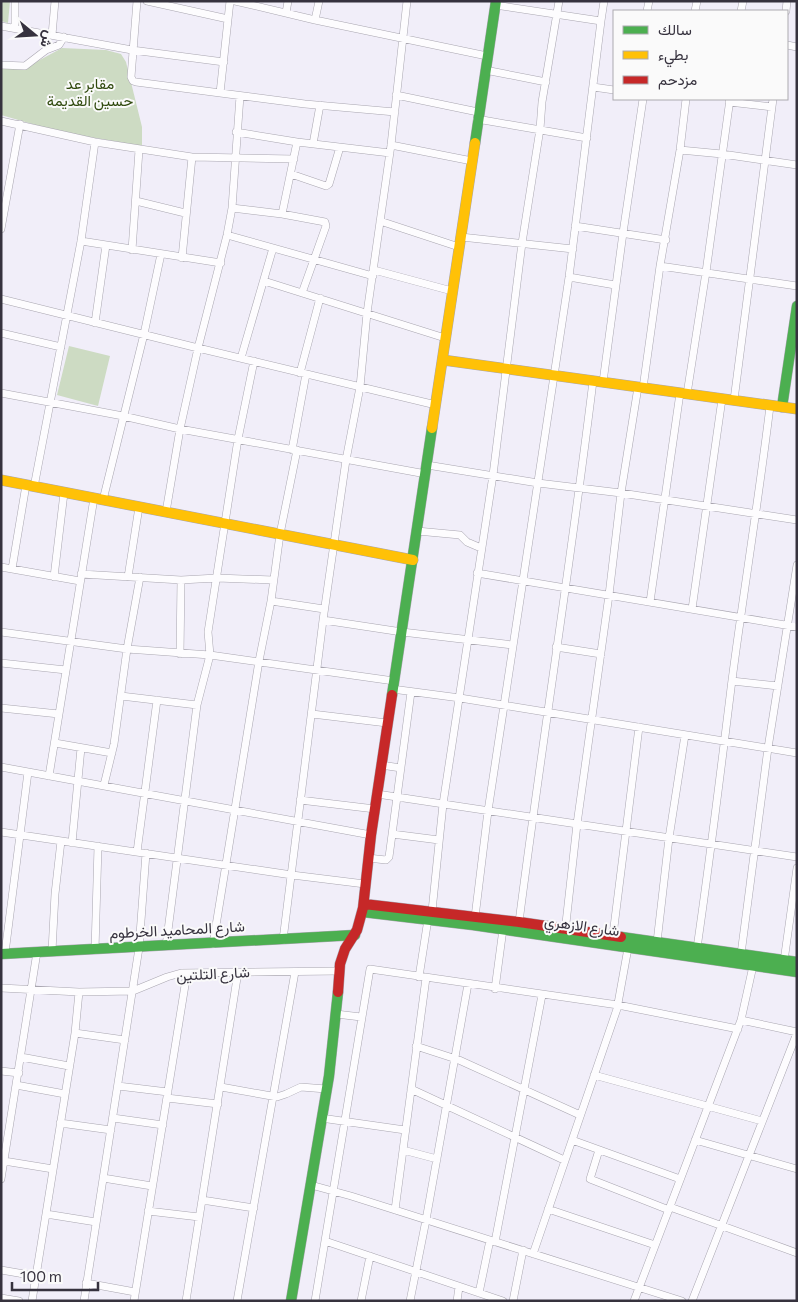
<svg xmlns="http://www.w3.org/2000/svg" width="798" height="1302" viewBox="0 0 798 1302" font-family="Commissioner,Vazirmatn,sans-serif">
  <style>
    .green { fill: #cddbc3 }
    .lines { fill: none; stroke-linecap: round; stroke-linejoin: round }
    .street-casing { stroke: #a9a6b0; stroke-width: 8 }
    .fast-casing { stroke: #a9a6b0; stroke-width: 11 }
    .slow-casing { stroke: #a9a6b0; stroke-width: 11 }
    .jam-casing { stroke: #a9a6b0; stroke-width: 11 }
    .street { stroke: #fdfcfe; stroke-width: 7 }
    .fast { stroke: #4caf50; stroke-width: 10 }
    .slow { stroke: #ffc107; stroke-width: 10 }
    .jam { stroke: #c62828; stroke-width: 10 }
    .labels { text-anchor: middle; stroke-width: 4; stroke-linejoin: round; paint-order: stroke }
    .park-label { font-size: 15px; fill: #304a0e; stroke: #fafafa }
    .street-label { font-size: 15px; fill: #36323e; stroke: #fafafa }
  </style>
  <rect width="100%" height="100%" fill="#f1eef9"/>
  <!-- green -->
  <path class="green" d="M 1,1 L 10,1 L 8,23 L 1,21 Z
    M 62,48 L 106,50 L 121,54 L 126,62 L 142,127 L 142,146 L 60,132 L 1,115 L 1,68 L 25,68 Z
    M 69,346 L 110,356 L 98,406 L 57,395 Z"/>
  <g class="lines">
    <!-- street casing -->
    <g class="street-casing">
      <path id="street" d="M 137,1 L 131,77 L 133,81 L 136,82 L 305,104 L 395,112
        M 147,1 L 228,19
        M 235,1 L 315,20 L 487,56
        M 647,11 L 649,1
        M 695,11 L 697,1
        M 741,11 L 743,1
        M 786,11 L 787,1
        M 286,13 L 288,1
        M 315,20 L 319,1
        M 601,21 L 604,1
        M 1,26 L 132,50 L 224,62
        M 15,28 L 15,1
        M 52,35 L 55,1
        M 787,45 L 797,47
        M 1,65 L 25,66 L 46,50 L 59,45 L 64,37
        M 485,70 L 546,82
        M 593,87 L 614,90
        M 220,93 L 230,1
        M 396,95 L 478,112
        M 729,102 L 772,107
        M 477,119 L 587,138
        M 1,121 L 95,142 L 192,157 L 294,159
        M 236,132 L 297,142 L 390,153
        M 313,144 L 320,105
        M 391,145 L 472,161
        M 680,150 L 722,154 L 797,165
        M 291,174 L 326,186 L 329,184 L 340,147
        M 136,201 L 185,213
        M 232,208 L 282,214 L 325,222 L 326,226 L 302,293
        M 282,214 L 297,142
        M 380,221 L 459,247
        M 575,226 L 666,240
        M 1,229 L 20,124
        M 227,235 L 373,276
        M 461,237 L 573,249
        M 81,241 L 221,263
        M 132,250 L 139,150
        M 182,258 L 192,157
        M 660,266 L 797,286
        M 374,270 L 452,291
        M 569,277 L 615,285
        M 264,281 L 445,338
        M 1,299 L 198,348 L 436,405
        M 95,323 L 106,245
        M 1,333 L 61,347
        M 241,358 L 273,248
        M 300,373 L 320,298
        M 603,382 L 623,233 L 643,99
        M 643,388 L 660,266 L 680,150 L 686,99
        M 1,393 L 123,416 L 180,429 L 426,474
        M 687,394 L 706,272 L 730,99
        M 734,400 L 773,99
        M 292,450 L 306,374
        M 427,465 L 538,483 L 621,493 L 797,520
        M 34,487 L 81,241 L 95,142
        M 103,500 L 144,334 L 161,254
        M 166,512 L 180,429 L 198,348 L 227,235 L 232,208 L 240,96
        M 417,531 L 460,535 L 467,542 L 481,548
        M 1,567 L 80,581
        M 12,569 L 26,485
        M 477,573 L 797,627
        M 81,574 L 181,580 L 217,578 L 273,580
        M 54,577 L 64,493
        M 128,577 L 139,507
        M 271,601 L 324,609
        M 650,602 L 680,393
        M 692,609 L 722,399
        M 323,620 L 402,632 L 513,645
        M 1,632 L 127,649 L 210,655 L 394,681
        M 556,647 L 601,654
        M 180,654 L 181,580
        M 1,663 L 66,670
        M 732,681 L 778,686
        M 392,689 L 460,698 L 797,753
        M 121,696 L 197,705
        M 1,708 L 59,714
        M 312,714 L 387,723
        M 55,743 L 112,753
        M 381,765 L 401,768
        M 1,767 L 371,835
        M 49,776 L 94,498
        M 104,785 L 114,744 L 127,649 L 140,577
        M 377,794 L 797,857
        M 300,800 L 375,809
        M 1,832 L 292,875 L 365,884
        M 392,834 L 439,840
        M 72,843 L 81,748
        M 137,852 L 157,700
        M 368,858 L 386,860 L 389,857 L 411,692
        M 432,911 L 443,804 L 493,475 L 522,243 L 540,129 L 542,102 L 559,1
        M 475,917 L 488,811 L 569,277 L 601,21 L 495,5
        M 519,922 C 542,742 571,562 593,381
        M 565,932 L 577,824 L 609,595 L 621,493 L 638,387
        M 613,935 L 639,727
        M 283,940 L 323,620 L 346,460 L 360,387 L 367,313 L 391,145 L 407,1
        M 657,942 L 669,838 L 685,735
        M 213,944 L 259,661 L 271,601 L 280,534 L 297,450
        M 166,946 L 197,705 L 210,655 L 208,632 L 238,439 L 254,361
        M 697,948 C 710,859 721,769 732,680 C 744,589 759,497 770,406
        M 95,950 L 98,846
        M 52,951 L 55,894 L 61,841
        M 5,953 L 28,772
        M 741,954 L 768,748 L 797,565
        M 784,961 L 797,868
        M 419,977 L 428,919
        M 1,988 L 79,992 L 133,991 L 167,977 L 181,973 L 339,971
        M 495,989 L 503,929
        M 336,1014 L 361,1017
        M 741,1020 L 797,1032
        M 75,1033 L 125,1040
        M 416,1046 L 459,1060 L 580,1115
        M 21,1057 L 69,1066
        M 1,1071 L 19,1073
        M 594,1075 L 762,1121
        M 16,1085 L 65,1094
        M 118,1086 L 168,1092
        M 221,1087 L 277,1097 L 286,1094 L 301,1087 L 326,1089
        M 411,1089 L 564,1160
        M 167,1098 L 218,1104
        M 113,1118 L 163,1125
        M 321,1118 L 405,1130
        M 60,1123 L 111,1130
        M 572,1140 L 680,1179
        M 695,1140 L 797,1169
        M 403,1150 L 437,1159
        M 599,1150 L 590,1179 L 669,1210
        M 4,1161 L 53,1169
        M 103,1178 L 152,1186
        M 1,1179 L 37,952
        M 311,1185 L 351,1196 L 682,1301
        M 202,1200 L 254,1208
        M 670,1207 L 797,1253
        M 548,1209 L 655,1245
        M 395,1210 L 426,978
        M 148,1211 L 199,1217
        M 46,1214 L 96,1222
        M 325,1241 L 503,1301
        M 495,1242 L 542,995
        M 533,1254 L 617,1009 L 628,948
        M 1,1270 L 36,1276
        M 86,1283 L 135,1292
        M 479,1293 L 490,1240
        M 1,1298 L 19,1301
        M 32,1301 L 75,1033 L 79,992
        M 84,1301 L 139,948 L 146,853
        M 134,1301 L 187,973
        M 186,1301 L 238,972
        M 237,1301 L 295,972
        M 315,1301 L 370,969 L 618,1005 L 738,1029
        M 361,1301 L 370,1256
        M 410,1301 L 426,1220 L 468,984
        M 457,1301 L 459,1287
        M 513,1301 L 523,1250
        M 634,1301 L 741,1020 L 753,966
        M 692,1301 L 797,1033"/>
    </g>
    <!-- fast casing -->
    <g class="fast-casing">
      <path id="fast" d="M 475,143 L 496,1
        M 782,407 L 797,306
        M 392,695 L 432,428
        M 363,912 L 473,925 L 797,972
        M 621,937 L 797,962
        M 1,954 L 355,935
        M 291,1301 L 329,1076 L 338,992"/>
    </g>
    <!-- slow casing -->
    <g class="slow-casing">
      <path id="slow" d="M 443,360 L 797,409
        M 432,428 L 475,143
        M 1,480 L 413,560"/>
    </g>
    <!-- jam casing -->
    <g class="jam-casing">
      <path id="jam" d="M 364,904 L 519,922 L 621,937
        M 338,992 L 340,964 L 345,949 L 357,930 L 363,908 L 371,835 L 392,695"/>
    </g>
    <!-- street -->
    <use href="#street" class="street"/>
    <!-- fast -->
    <use href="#fast" class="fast"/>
    <!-- slow -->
    <use href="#slow" class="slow"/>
    <!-- jam -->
    <use href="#jam" class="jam"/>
  </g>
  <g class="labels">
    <!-- park labels -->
    <g class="park-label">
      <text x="90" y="89">مقابر عد<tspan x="90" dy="17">حسين القديمة</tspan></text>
    </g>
    <!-- street labels -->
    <g class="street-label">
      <text transform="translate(582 926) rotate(8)" y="5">شارع الازهري</text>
      <text transform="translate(177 930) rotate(-3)" y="5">شارع المحاميد الخرطوم</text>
      <text transform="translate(213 974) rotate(-3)" y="5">شارع التلتين</text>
    </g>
  </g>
  <!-- border -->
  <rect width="798" height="1302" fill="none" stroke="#36323e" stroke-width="5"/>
  <!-- legend -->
  <rect x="613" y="10" width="175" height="90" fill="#fafafa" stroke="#acaaaf"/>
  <rect x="623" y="26" width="25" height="8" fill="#4caf50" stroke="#acaaaf"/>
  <text x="658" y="35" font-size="15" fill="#36323e">سالك</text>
  <rect x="623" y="51" width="25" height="8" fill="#ffc107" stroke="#acaaaf"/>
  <text x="658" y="60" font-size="15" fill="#36323e">بطيء</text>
  <rect x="623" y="76" width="25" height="8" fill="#c62828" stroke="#acaaaf"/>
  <text x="658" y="85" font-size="15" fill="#36323e">مزدحم</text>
  <!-- north arrow -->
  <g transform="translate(35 35) rotate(108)" stroke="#fafafa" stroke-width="4" paint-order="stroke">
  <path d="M0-4L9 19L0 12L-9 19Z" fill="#36323e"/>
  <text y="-8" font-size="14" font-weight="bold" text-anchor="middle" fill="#36323e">ش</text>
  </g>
  <!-- scale -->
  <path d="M12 1282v8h86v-8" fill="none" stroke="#36323e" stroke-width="2.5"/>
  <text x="20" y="1282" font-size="15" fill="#36323e" stroke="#fafafa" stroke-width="4" paint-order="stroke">100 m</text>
</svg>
